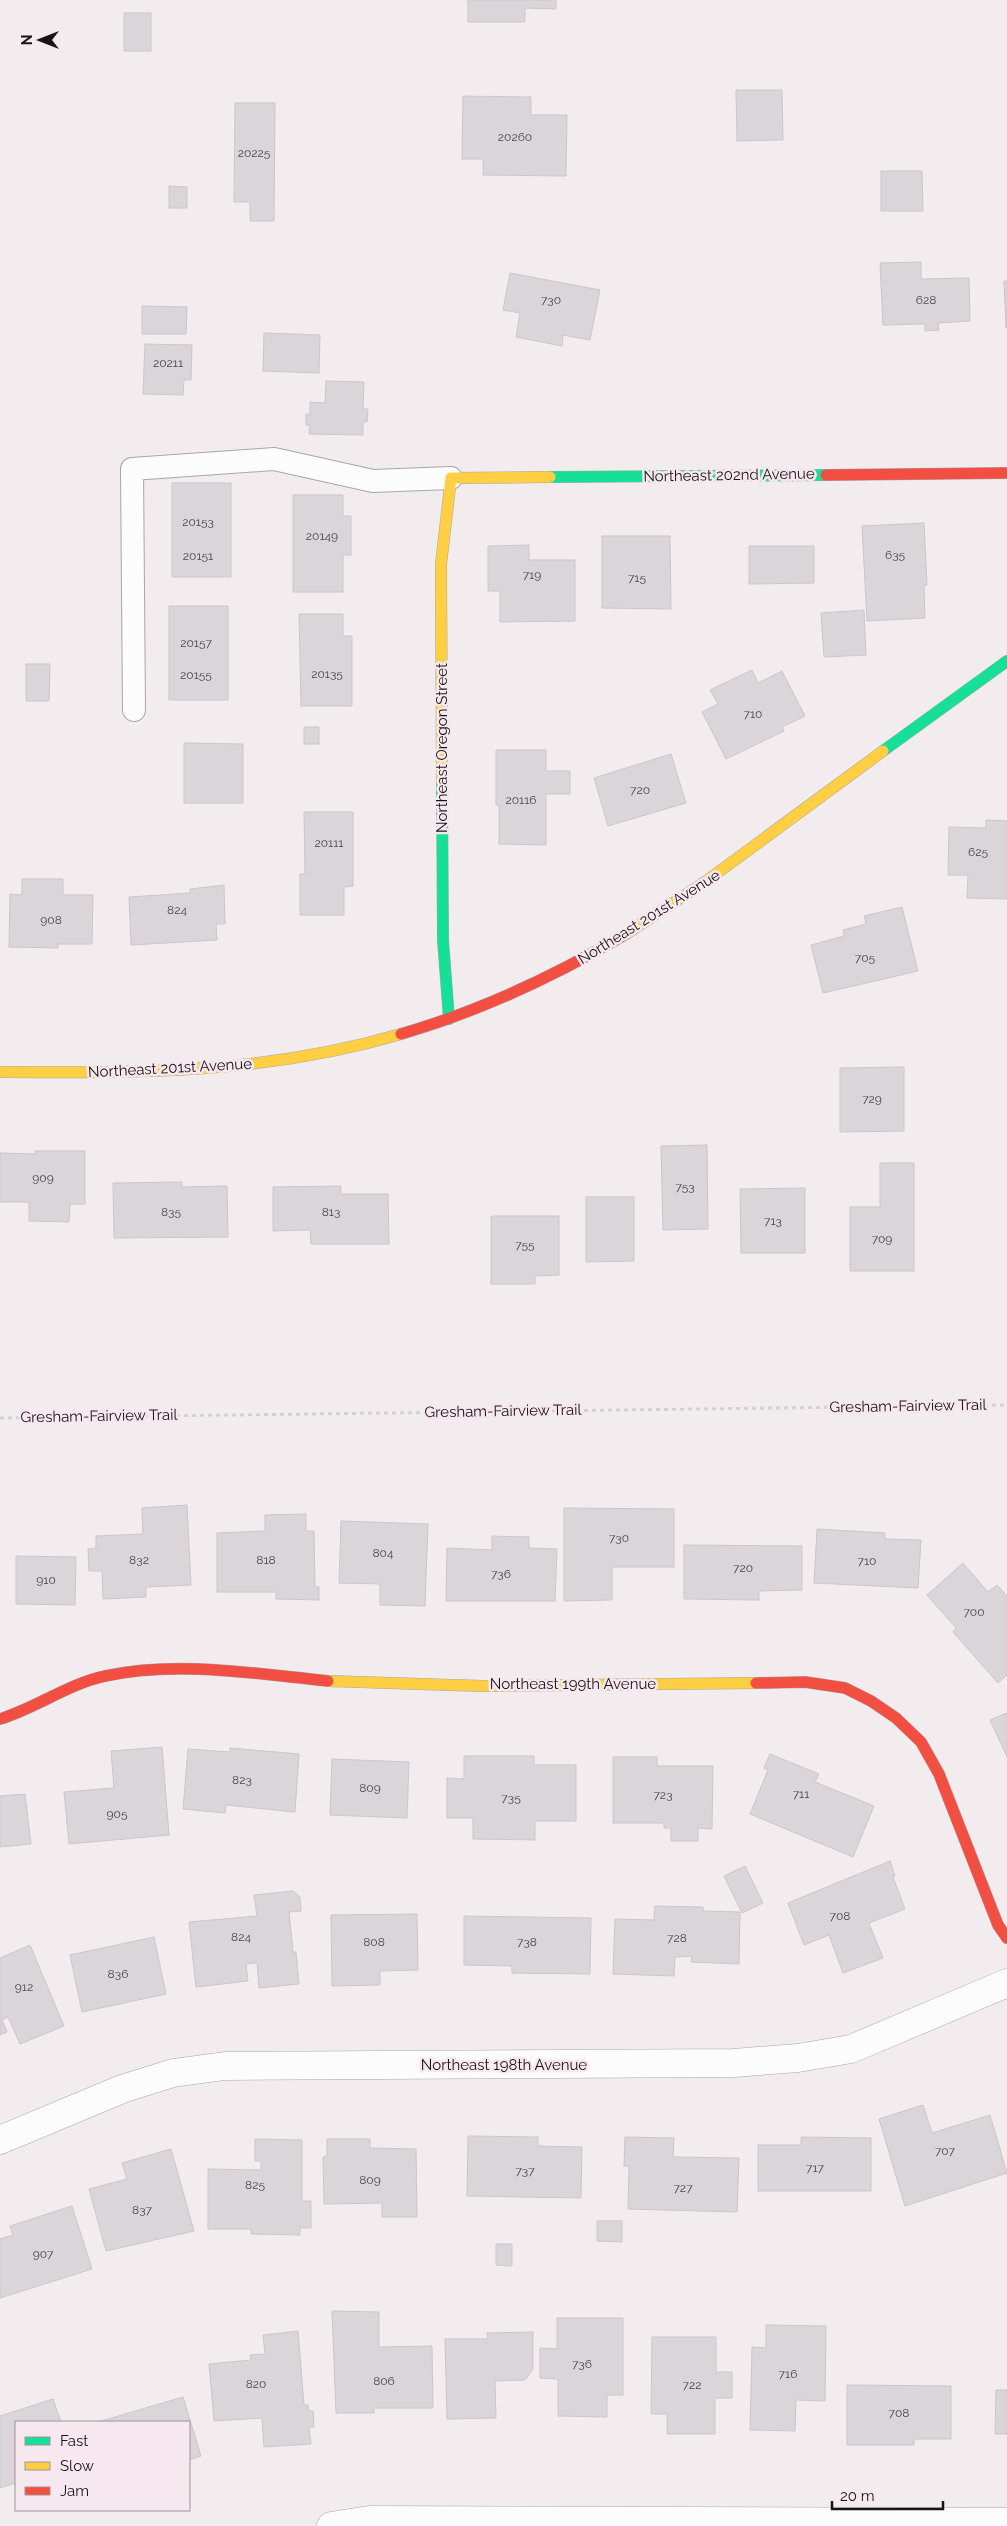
<svg xmlns="http://www.w3.org/2000/svg" width="1007" height="2526" viewBox="0 0 1007 2526" font-family="Raleway,sans-serif">
  <style>
    .building { fill: #dad5d8; stroke: #ccc6c8 }
    .lines { fill: none; stroke-linecap: round; stroke-linejoin: round }
    .lane-casing { stroke: #aaa5a8; stroke-width: 24 }
    .street-casing { stroke: #aaa5a8; stroke-width: 29 }
    .fast-casing { stroke: #aaa5a8; stroke-width: 12 }
    .slow-casing { stroke: #aaa5a8; stroke-width: 12 }
    .jam-casing { stroke: #aaa5a8; stroke-width: 12 }
    .path { stroke: #d3d2d2; stroke-width: 3; stroke-dasharray: 4 4; stroke-linecap: butt }
    .lane { stroke: #fdfcfd; stroke-width: 22 }
    .street { stroke: #fdfcfd; stroke-width: 28 }
    .fast { stroke: #16e098; stroke-width: 11 }
    .slow { stroke: #ffcf43; stroke-width: 11 }
    .jam { stroke: #f24e42; stroke-width: 11 }
    .labels { text-anchor: middle; stroke-width: 5; stroke-linejoin: round; paint-order: stroke }
    .number-label { font-size: 12px; fill: #4a4547 }
    .street-label { font-size: 15px; fill: #181415; stroke: #f6e8ee }
  </style>
  <rect width="100%" height="100%" fill="#f2ecef"/>
  <!-- building -->
  <path class="building" d="M 468,0 L 556,0 L 556,9 L 525,8 L 525,22 L 468,22 Z
    M 124,13 L 151,13 L 151,51 L 124,51 Z
    M 736,90 L 782,90 L 783,140 L 737,141 Z
    M 463,96 L 531,97 L 531,115 L 567,115 L 566,176 L 483,175 L 483,159 L 462,159 Z
    M 235,103 L 275,103 L 274,221 L 250,221 L 250,202 L 234,202 Z
    M 881,171 L 922,171 L 923,211 L 881,211 Z
    M 169,186 L 187,187 L 187,208 L 169,208 Z
    M 921,262 L 921,279 L 969,278 L 970,321 L 938,323 L 939,330 L 925,331 L 925,324 L 883,325 L 880,263 Z
    M 510,273 L 600,290 L 590,340 L 563,335 L 562,346 L 516,337 L 520,313 L 503,310 Z
    M 1004,281 L 1007,281 L 1007,328 L 1006,328 Z
    M 142,306 L 187,307 L 186,334 L 142,334 Z
    M 264,333 L 320,335 L 319,373 L 263,371 Z
    M 145,344 L 192,345 L 191,380 L 184,380 L 183,395 L 143,394 Z
    M 326,381 L 364,382 L 363,409 L 368,409 L 367,422 L 363,422 L 363,435 L 309,434 L 310,425 L 306,425 L 306,414 L 310,414 L 310,402 L 325,403 Z
    M 172,483 L 231,483 L 231,577 L 172,577 Z
    M 293,495 L 343,495 L 343,516 L 351,516 L 351,555 L 343,555 L 343,592 L 293,592 Z
    M 924,523 L 927,585 L 924,585 L 925,618 L 867,621 L 862,526 Z
    M 602,536 L 670,536 L 671,609 L 602,608 Z
    M 529,545 L 529,560 L 575,560 L 575,621 L 500,622 L 500,591 L 488,591 L 488,546 Z
    M 749,546 L 814,546 L 814,583 L 749,584 Z
    M 169,606 L 228,606 L 228,700 L 169,700 Z
    M 864,610 L 866,655 L 824,657 L 821,613 Z
    M 299,614 L 343,614 L 343,636 L 352,636 L 352,706 L 301,706 Z
    M 26,664 L 50,664 L 49,701 L 26,701 Z
    M 752,670 L 758,683 L 782,671 L 805,716 L 782,727 L 784,731 L 726,759 L 702,712 L 718,704 L 710,690 Z
    M 304,727 L 319,727 L 319,744 L 304,744 Z
    M 184,743 L 243,744 L 243,803 L 184,803 Z
    M 496,750 L 546,750 L 546,771 L 570,771 L 570,794 L 546,794 L 546,845 L 499,844 L 499,805 L 496,805 Z
    M 671,754 L 686,803 L 608,826 L 594,778 Z
    M 304,812 L 353,812 L 353,886 L 344,887 L 344,915 L 300,915 L 300,874 L 305,874 Z
    M 986,820 L 1007,821 L 1007,899 L 967,898 L 968,875 L 948,875 L 949,827 L 986,828 Z
    M 22,879 L 63,879 L 63,895 L 93,895 L 92,944 L 58,944 L 58,948 L 9,947 L 10,894 L 22,895 Z
    M 224,885 L 225,924 L 216,924 L 217,940 L 131,945 L 129,897 L 190,893 L 190,889 Z
    M 902,907 L 918,971 L 823,993 L 811,945 L 844,936 L 843,930 L 866,924 L 864,916 Z
    M 904,1067 L 904,1131 L 840,1132 L 840,1068 Z
    M 707,1145 L 708,1229 L 663,1230 L 661,1146 Z
    M 35,1151 L 85,1151 L 85,1204 L 70,1204 L 69,1222 L 29,1221 L 29,1202 L 0,1202 L 0,1153 L 35,1154 Z
    M 880,1163 L 914,1163 L 914,1271 L 850,1271 L 850,1207 L 880,1207 Z
    M 182,1182 L 182,1187 L 227,1186 L 228,1237 L 114,1238 L 113,1183 Z
    M 341,1186 L 341,1194 L 388,1194 L 389,1244 L 311,1244 L 310,1230 L 273,1231 L 273,1187 Z
    M 805,1188 L 805,1253 L 741,1253 L 740,1189 Z
    M 586,1197 L 634,1197 L 634,1261 L 586,1262 Z
    M 491,1216 L 559,1216 L 559,1275 L 535,1276 L 535,1284 L 491,1284 Z
    M 187,1505 L 191,1585 L 146,1587 L 146,1597 L 103,1599 L 102,1571 L 89,1571 L 88,1549 L 96,1548 L 96,1536 L 143,1534 L 142,1508 Z
    M 564,1508 L 674,1509 L 674,1567 L 612,1567 L 612,1600 L 564,1601 Z
    M 306,1514 L 306,1531 L 314,1531 L 315,1587 L 319,1587 L 319,1600 L 276,1599 L 276,1592 L 217,1592 L 217,1533 L 265,1531 L 265,1515 Z
    M 341,1521 L 428,1524 L 425,1606 L 380,1605 L 380,1584 L 339,1583 Z
    M 817,1529 L 885,1533 L 885,1539 L 921,1540 L 918,1588 L 814,1583 Z
    M 492,1536 L 529,1537 L 529,1548 L 557,1549 L 555,1601 L 446,1601 L 447,1548 L 492,1550 Z
    M 684,1545 L 802,1546 L 802,1590 L 759,1591 L 759,1600 L 684,1599 Z
    M 16,1556 L 76,1557 L 75,1605 L 16,1604 Z
    M 963,1563 L 988,1592 L 997,1585 L 1007,1596 L 1007,1675 L 998,1683 L 953,1632 L 956,1628 L 927,1595 Z
    M 1007,1713 L 1007,1757 L 990,1720 Z
    M 162,1747 L 169,1835 L 69,1844 L 64,1792 L 114,1788 L 111,1751 Z
    M 230,1748 L 299,1754 L 295,1812 L 226,1805 L 225,1813 L 183,1809 L 188,1749 L 230,1752 Z
    M 770,1754 L 819,1774 L 815,1782 L 874,1806 L 853,1857 L 750,1814 L 768,1770 L 764,1768 Z
    M 464,1756 L 534,1756 L 534,1765 L 576,1765 L 576,1821 L 535,1821 L 535,1840 L 473,1839 L 473,1818 L 447,1818 L 447,1778 L 464,1779 Z
    M 613,1757 L 657,1757 L 657,1766 L 713,1766 L 712,1829 L 698,1828 L 698,1841 L 671,1841 L 671,1828 L 664,1828 L 664,1823 L 613,1823 Z
    M 332,1759 L 409,1762 L 407,1818 L 330,1815 Z
    M 25,1794 L 31,1844 L 0,1847 L 0,1796 Z
    M 890,1861 L 895,1876 L 893,1877 L 905,1909 L 869,1923 L 883,1958 L 843,1973 L 829,1935 L 804,1945 L 788,1903 Z
    M 745,1866 L 763,1903 L 742,1913 L 724,1876 Z
    M 293,1891 L 300,1897 L 301,1911 L 289,1912 L 293,1952 L 296,1952 L 299,1984 L 259,1988 L 257,1963 L 246,1964 L 248,1981 L 196,1987 L 189,1922 L 257,1916 L 254,1895 Z
    M 655,1906 L 703,1907 L 703,1911 L 740,1912 L 739,1964 L 691,1962 L 692,1956 L 675,1957 L 674,1976 L 613,1974 L 615,1919 L 654,1920 Z
    M 417,1914 L 418,1970 L 380,1971 L 380,1985 L 332,1986 L 331,1915 Z
    M 464,1916 L 591,1918 L 590,1974 L 512,1973 L 512,1966 L 464,1965 Z
    M 154,1937 L 166,1994 L 82,2012 L 70,1955 Z
    M 30,1945 L 64,2026 L 20,2044 L 8,2017 L 2,2020 L 7,2032 L 0,2035 L 0,1958 Z
    M 923,2105 L 932,2133 L 990,2115 L 1007,2173 L 905,2206 L 879,2119 Z
    M 468,2136 L 538,2137 L 538,2146 L 582,2147 L 581,2198 L 467,2196 Z
    M 625,2137 L 674,2138 L 673,2157 L 739,2158 L 737,2212 L 628,2209 L 629,2166 L 624,2166 Z
    M 801,2137 L 871,2138 L 871,2191 L 758,2191 L 758,2145 L 801,2145 Z
    M 255,2139 L 302,2140 L 302,2201 L 311,2201 L 311,2228 L 300,2228 L 300,2235 L 251,2234 L 251,2229 L 208,2229 L 208,2169 L 261,2170 L 261,2161 L 255,2161 Z
    M 327,2139 L 370,2139 L 370,2148 L 416,2149 L 417,2217 L 382,2217 L 382,2203 L 324,2204 L 323,2157 L 327,2156 Z
    M 171,2149 L 194,2231 L 106,2251 L 89,2189 L 127,2179 L 122,2163 Z
    M 72,2206 L 92,2269 L 0,2298 L 0,2239 L 13,2235 L 10,2226 Z
    M 597,2221 L 622,2221 L 622,2242 L 597,2241 Z
    M 496,2244 L 512,2244 L 512,2266 L 496,2265 Z
    M 332,2311 L 379,2312 L 379,2347 L 432,2346 L 433,2408 L 374,2408 L 374,2413 L 336,2413 Z
    M 557,2318 L 623,2318 L 623,2395 L 607,2395 L 607,2417 L 558,2416 L 558,2379 L 540,2378 L 540,2348 L 557,2349 Z
    M 766,2325 L 826,2326 L 825,2401 L 796,2400 L 795,2431 L 750,2430 L 752,2347 L 766,2348 Z
    M 298,2331 L 304,2405 L 308,2405 L 309,2411 L 313,2411 L 314,2427 L 309,2427 L 311,2444 L 264,2447 L 262,2418 L 214,2421 L 209,2364 L 251,2360 L 250,2355 L 265,2354 L 263,2335 Z
    M 533,2332 L 533,2369 L 525,2380 L 495,2381 L 496,2418 L 447,2419 L 445,2339 L 488,2339 L 487,2333 Z
    M 652,2337 L 716,2337 L 716,2372 L 732,2372 L 732,2398 L 715,2398 L 715,2434 L 667,2434 L 667,2414 L 651,2414 Z
    M 847,2385 L 951,2386 L 951,2439 L 914,2439 L 914,2445 L 847,2445 Z
    M 996,2390 L 1007,2390 L 1007,2434 L 995,2434 Z
    M 183,2397 L 201,2456 L 189,2460 L 189,2422 L 98,2422 Z
    M 53,2399 L 61,2422 L 16,2422 L 16,2483 L 0,2488 L 0,2416 Z"/>
  <g class="lines">
    <!-- lane casing -->
    <g class="lane-casing">
      <path id="lane" d="M 134,710 L 132,469 L 274,459 L 373,481 L 451,478"/>
    </g>
    <!-- street casing -->
    <g class="street-casing">
      <path id="street" d="M 0,2140 L 122,2089 L 173,2073 L 225,2066 L 734,2063 L 798,2058 L 851,2049 L 1007,1983
        M 331,2526 L 369,2520 L 1007,2522"/>
    </g>
    <!-- fast casing -->
    <g class="fast-casing">
      <path id="fast" d="M 550,477 L 826,475
        M 883,751 L 1007,661
        M 442,782 L 443,940 L 449,1019"/>
    </g>
    <!-- slow casing -->
    <g class="slow-casing">
      <path id="slow" d="M 442,782 L 441,564 L 451,478 L 550,477
        M 626,934 L 705,882 L 883,751
        M 0,1072 C 141,1073 264,1074 401,1034
        M 328,1681 L 483,1686 L 756,1683"/>
    </g>
    <!-- jam casing -->
    <g class="jam-casing">
      <path id="jam" d="M 826,475 L 1007,473
        M 401,1034 C 480,1011 555,976 626,934
        M 756,1683 L 805,1682 L 845,1688 L 871,1701 L 896,1718 L 921,1742 L 939,1774 L 998,1925 L 1007,1938
        M 0,1719 C 36,1708 68,1684 105,1676 C 178,1660 256,1674 328,1681"/>
    </g>
    <!-- path -->
    <path class="path" d="M 0,1418 L 1007,1405"/>
    <!-- lane -->
    <use href="#lane" class="lane"/>
    <!-- street -->
    <use href="#street" class="street"/>
    <!-- fast -->
    <use href="#fast" class="fast"/>
    <!-- slow -->
    <use href="#slow" class="slow"/>
    <!-- jam -->
    <use href="#jam" class="jam"/>
  </g>
  <g class="labels">
    <!-- number labels -->
    <g class="number-label">
      <text x="515" y="141">20260</text>
      <text x="254" y="157">20225</text>
      <text x="551" y="304">730</text>
      <text x="926" y="304">628</text>
      <text x="168" y="367">20211</text>
      <text x="198" y="526">20153</text>
      <text x="322" y="540">20149</text>
      <text x="895" y="559">635</text>
      <text x="198" y="560">20151</text>
      <text x="532" y="579">719</text>
      <text x="637" y="582">715</text>
      <text x="196" y="647">20157</text>
      <text x="327" y="678">20135</text>
      <text x="196" y="679">20155</text>
      <text x="753" y="718">710</text>
      <text x="640" y="794">720</text>
      <text x="521" y="804">20116</text>
      <text x="329" y="847">20111</text>
      <text x="978" y="856">625</text>
      <text x="177" y="914">824</text>
      <text x="51" y="924">908</text>
      <text x="865" y="962">705</text>
      <text x="872" y="1103">729</text>
      <text x="43" y="1182">909</text>
      <text x="685" y="1191">753</text>
      <text x="171" y="1216">835</text>
      <text x="331" y="1216">813</text>
      <text x="773" y="1225">713</text>
      <text x="882" y="1243">709</text>
      <text x="525" y="1249">755</text>
      <text x="619" y="1542">730</text>
      <text x="383" y="1557">804</text>
      <text x="139" y="1564">832</text>
      <text x="266" y="1564">818</text>
      <text x="867" y="1565">710</text>
      <text x="743" y="1572">720</text>
      <text x="501" y="1578">736</text>
      <text x="46" y="1584">910</text>
      <text x="974" y="1616">700</text>
      <text x="242" y="1784">823</text>
      <text x="370" y="1792">809</text>
      <text x="801" y="1798">711</text>
      <text x="663" y="1799">723</text>
      <text x="511" y="1802">735</text>
      <text x="117" y="1818">905</text>
      <text x="840" y="1920">708</text>
      <text x="241" y="1941">824</text>
      <text x="677" y="1942">728</text>
      <text x="374" y="1946">808</text>
      <text x="527" y="1946">738</text>
      <text x="118" y="1978">836</text>
      <text x="24" y="1991">912</text>
      <text x="945" y="2155">707</text>
      <text x="815" y="2172">717</text>
      <text x="525" y="2175">737</text>
      <text x="370" y="2184">809</text>
      <text x="255" y="2189">825</text>
      <text x="683" y="2192">727</text>
      <text x="142" y="2214">837</text>
      <text x="43" y="2258">907</text>
      <text x="582" y="2368">736</text>
      <text x="788" y="2378">716</text>
      <text x="384" y="2385">806</text>
      <text x="256" y="2388">820</text>
      <text x="692" y="2389">722</text>
      <text x="899" y="2417">708</text>
    </g>
    <!-- street labels -->
    <g class="street-label">
      <text transform="translate(729 475) rotate(-1)" y="5">Northeast 202nd Avenue</text>
      <text transform="translate(442 748) rotate(-90)" y="5">Northeast Oregon Street</text>
      <text transform="translate(649 917) rotate(-32)" y="5">Northeast 201st Avenue</text>
      <text transform="translate(170 1068) rotate(-3)" y="5">Northeast 201st Avenue</text>
      <text transform="translate(908 1406) rotate(-1)" y="5">Gresham-Fairview Trail</text>
      <text transform="translate(503 1411) rotate(-1)" y="5">Gresham-Fairview Trail</text>
      <text transform="translate(99 1416) rotate(-1)" y="5">Gresham-Fairview Trail</text>
      <text x="573" y="1689">Northeast 199th Avenue</text>
      <text x="504" y="2070">Northeast 198th Avenue</text>
    </g>
  </g>
  <!-- legend -->
  <rect x="15" y="2421" width="175" height="90" fill="#f6e8ee" stroke="#9d9397"/>
  <rect x="25" y="2437" width="25" height="8" fill="#16e098" stroke="#9d9397"/>
  <text x="60" y="2446" font-size="15" fill="#181415">Fast</text>
  <rect x="25" y="2462" width="25" height="8" fill="#ffcf43" stroke="#9d9397"/>
  <text x="60" y="2471" font-size="15" fill="#181415">Slow</text>
  <rect x="25" y="2487" width="25" height="8" fill="#f24e42" stroke="#9d9397"/>
  <text x="60" y="2496" font-size="15" fill="#181415">Jam</text>
  <!-- north arrow -->
  <g transform="translate(40 40) rotate(270)" stroke="#f6e8ee" stroke-width="4" paint-order="stroke">
  <path d="M0-4L9 19L0 12L-9 19Z" fill="#181415"/>
  <text y="-8" font-size="14" font-weight="bold" text-anchor="middle" fill="#181415">N</text>
  </g>
  <!-- scale -->
  <path d="M832 2501v8h111v-8" fill="none" stroke="#181415" stroke-width="2.5"/>
  <text x="840" y="2501" font-size="15" fill="#181415" stroke="#f6e8ee" stroke-width="4" paint-order="stroke">20 m</text>
</svg>
